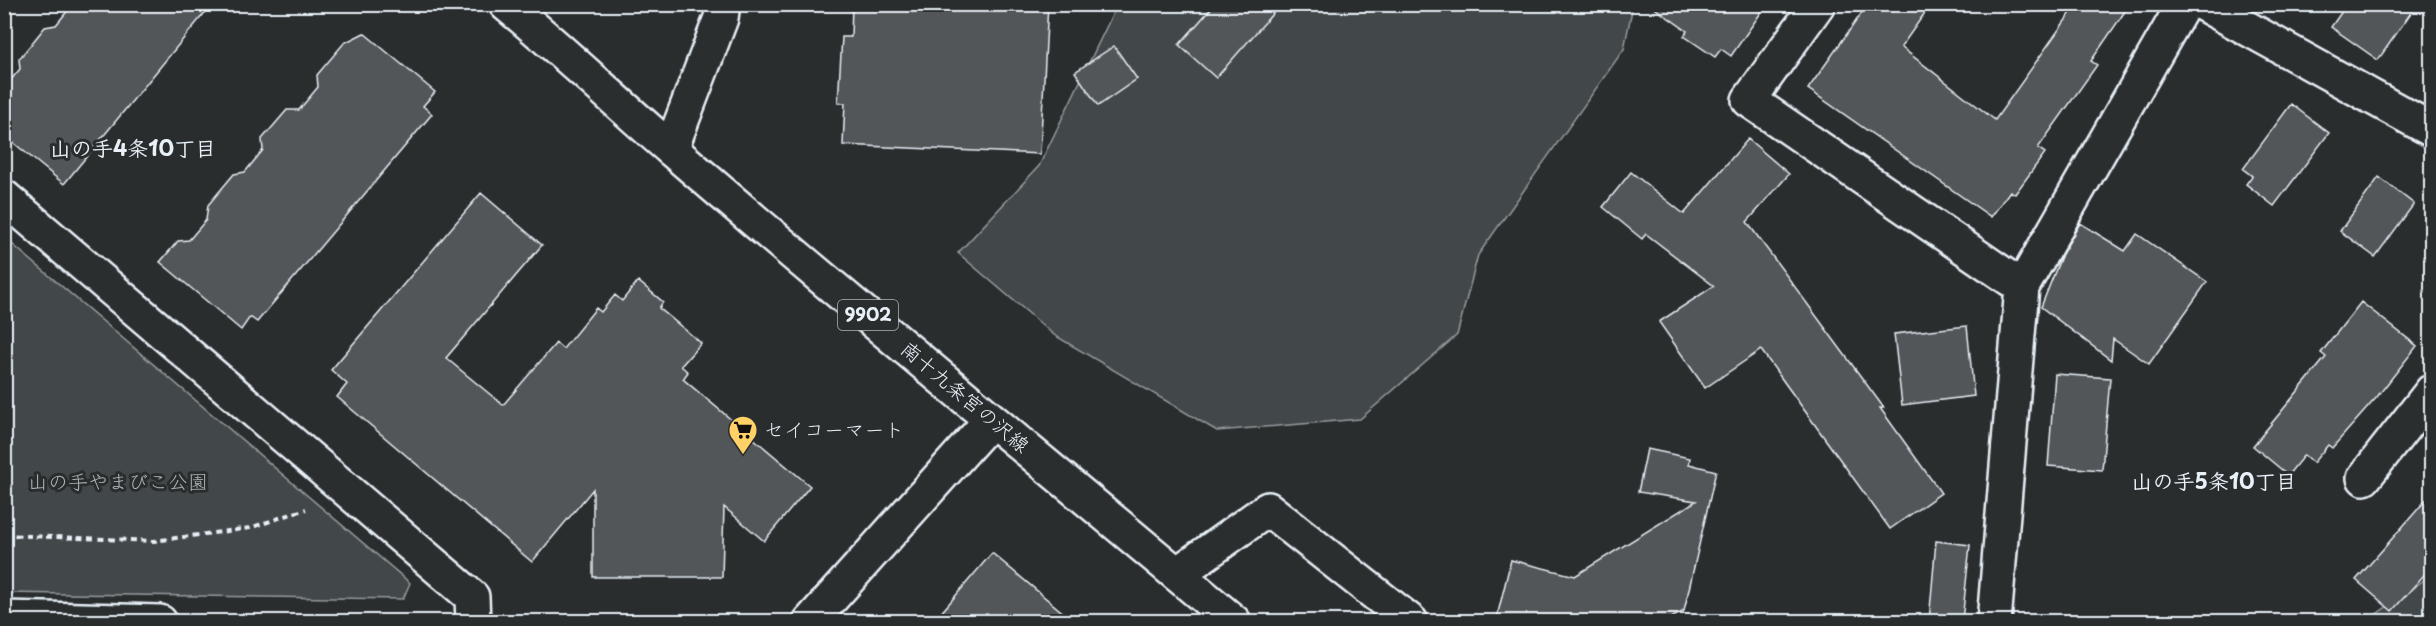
<svg xmlns="http://www.w3.org/2000/svg" width="2436" height="626" viewBox="0 0 2436 626" font-family="'Playpen Sans','Klee One',sans-serif">
  <style>
    .green { fill: #424648; stroke: #959ca0; stroke-width: 1.5 }
    .building { fill: #535759; stroke: #e8f1f8; stroke-width: 1.5 }
    .lines { fill: none; stroke-linecap: round; stroke-linejoin: round }
    .minor-casing { stroke: #e8f1f8; stroke-width: 38 }
    .primary-casing { stroke: #e8f1f8; stroke-width: 38 }
    .path { stroke: #e8f1f8; stroke-width: 4; stroke-dasharray: 6 4.5; stroke-linecap: butt }
    .minor { stroke: #2a2d2e; stroke-width: 33 }
    .primary { stroke: #2a2d2e; stroke-width: 33 }
    .labels { text-anchor: middle; stroke-width: 6; stroke-linejoin: round; paint-order: stroke }
    .shield { fill: #2a2d2e; stroke: #afb6bb; stroke-width: 1.5 }
    .shield-label { font-size: 18px; font-weight: bold; fill: #e8f1f8 }
    .street-label { font-size: 20px; fill: #e8f1f8; stroke: #2a2d2e }
    .poi-label { font-size: 20px; fill: #e8f1f8; stroke: #2a2d2e; text-anchor: start }
    .park-label { font-size: 20px; fill: #aeb5ba; stroke: #2a2d2e }
    .neighbourhood-label { font-size: 21px; font-weight: bold; fill: #e8f1f8; stroke: #2a2d2e }
  </style>
  <rect width="100%" height="100%" fill="#2a2d2e"/>
  <filter id="ink" filterUnits="userSpaceOnUse"><feTurbulence type="fractalNoise" baseFrequency=".0167" numOctaves="2"/><feDisplacementMap in="SourceGraphic" scale="12" xChannelSelector="R" yChannelSelector="G"/><feConvolveMatrix kernelMatrix="1 2 1 2 8 2 1 2 1" color-interpolation-filters="sRGB"/></filter>
  <g filter="url(#ink)">
    <!-- green -->
    <path class="green" d="M 1117,5 L 1633,5 L 1624,49 L 1478,255 L 1457,335 L 1360,419 L 1217,431 L 1054,335 L 958,253 L 1039,166 Z
      M 5,238 L 410,583 L 403,599 L 5,593 Z
      M 2431,575 L 2431,621 L 2367,621 Z"/>
    <!-- building -->
    <path class="building" d="M 73,4 L 212,4 L 64,184 L 4,135 L 4,88 L 20,69 L 19,59 L 45,27 L 56,25 Z
      M 852,4 L 1048,4 L 1040,154 L 843,145 L 845,103 L 838,103 L 842,37 L 851,37 Z
      M 1215,4 L 1281,4 L 1216,78 L 1179,45 Z
      M 1649,4 L 1767,4 L 1731,56 L 1721,49 L 1715,57 L 1684,36 L 1687,31 Z
      M 1868,4 L 1931,4 L 1901,47 L 1995,120 L 2077,4 L 2130,4 L 2091,61 L 2097,65 L 2038,148 L 2045,153 L 2015,194 L 2010,191 L 1991,217 L 1808,89 Z
      M 2347,4 L 2417,4 L 2378,60 L 2331,27 Z
      M 364,33 L 435,92 L 423,106 L 432,114 L 257,322 L 250,317 L 241,330 L 160,262 L 178,241 L 189,240 L 206,220 L 208,205 L 234,174 L 245,172 L 263,150 L 262,139 L 287,110 L 299,110 L 318,87 L 317,75 L 344,43 Z
      M 1114,46 L 1137,79 L 1098,106 L 1075,72 Z
      M 2291,104 L 2329,133 L 2274,206 L 2246,184 L 2252,176 L 2243,169 Z
      M 1748,139 L 1789,174 L 1747,222 L 1884,408 L 1880,408 L 1941,493 L 1890,529 L 1761,350 L 1705,388 L 1659,322 L 1714,286 L 1646,234 L 1642,239 L 1603,207 L 1631,172 L 1684,214 Z
      M 2379,177 L 2414,204 L 2375,257 L 2340,231 Z
      M 481,193 L 542,245 L 446,358 L 503,405 L 556,343 L 563,349 L 596,308 L 601,312 L 615,295 L 622,301 L 638,281 L 663,302 L 659,308 L 701,343 L 681,366 L 688,372 L 683,379 L 810,486 L 764,541 L 724,507 L 722,577 L 593,577 L 593,489 L 532,562 L 337,397 L 347,384 L 331,370 Z
      M 2080,223 L 2125,251 L 2137,234 L 2207,282 L 2149,364 L 2113,339 L 2111,360 L 2041,307 L 2062,254 Z
      M 2361,302 L 2417,346 L 2377,397 L 2332,448 L 2328,445 L 2313,463 L 2304,455 L 2288,475 L 2253,446 L 2326,357 L 2321,353 Z
      M 1967,326 L 1974,396 L 1902,405 L 1894,334 Z
      M 2055,374 L 2110,378 L 2102,470 L 2048,466 Z
      M 1647,449 L 1690,458 L 1689,464 L 1716,471 L 1684,611 L 1666,621 L 1496,621 L 1511,560 L 1575,576 L 1696,501 L 1638,492 Z
      M 2432,493 L 2432,566 L 2392,611 L 2356,580 Z
      M 1936,541 L 1970,545 L 1962,621 L 1929,621 Z
      M 992,553 L 1073,621 L 934,621 Z"/>
    <g class="lines">
      <!-- minor casing -->
      <g class="minor-casing">
        <path id="minor" d="M 1818,4 L 1749,100 L 2022,287
          M 2203,4 L 2432,130
          M 671,149 L 721,18 L 723,4
          M 4,197 L 472,597 L 473,622
          M 2364,478 L 2432,391
          M 1177,574 L 1268,509 L 1411,622
          M 4,618 L 160,622
          M 810,622 L 991,420
          M 1994,622 L 2022,287 L 2184,4"/>
      </g>
      <!-- primary casing -->
      <g class="primary-casing">
        <path id="primary" d="M 506,4 C 563,51 616,102 672,150 C 857,310 1047,465 1234,622"/>
      </g>
      <!-- path -->
      <path class="path" d="M 4,535 L 154,541 L 250,528 L 306,509"/>
      <!-- minor -->
      <use href="#minor" class="minor"/>
      <!-- primary -->
      <use href="#primary" class="primary"/>
    </g>
  </g>
  <!-- icons -->
  <defs>
    <g id="supermarket-pin" transform="scale(1.5)"><path d="M0 17L-7.5 6A9.5 9.5 0 1 1 7.5 6Z" fill="#ffd166" stroke="#2a2d2e"/><path d="M-6-5.5h2.5l.6 2H6L4.5 2H-2.5L-4.4-4H-6ZM-1.5 3.2a1.3 1.3 0 1 0 .1 0ZM3 3.2a1.3 1.3 0 1 0 .1 0Z" fill="#111"/></g>
  </defs>
  <g fill-rule="evenodd">
    <use href="#supermarket-pin" x="743" y="430"/>
  </g>
  <g class="labels">
    <!-- shield labels -->
    <rect class="shield" x="838" y="300" width="60" height="30" rx="4.5"/>
    <g class="shield-label">
      <text x="868" y="321">9902</text>
    </g>
    <!-- street labels -->
    <g class="street-label">
      <text transform="translate(965 397) rotate(40)" y="7">南十九条宮の沢線</text>
    </g>
    <!-- poi labels -->
    <g class="poi-label">
      <text x="764" y="437">セイコーマート</text>
    </g>
    <!-- park labels -->
    <g class="park-label">
      <text x="118" y="489">山の手やまびこ公園</text>
    </g>
    <!-- neighbourhood labels -->
    <g class="neighbourhood-label">
      <text x="133" y="156">山の手4条10丁目</text>
      <text x="2214" y="489">山の手5条10丁目</text>
    </g>
  </g>
  <!-- margin -->
  <rect width="2436" height="626" fill="none" stroke="#2a2d2e" stroke-width="24"/>
  <rect x="12" y="12" width="2412" height="602" fill="none" stroke="#e8f1f8" stroke-width="2" filter="url(#ink)"/>
</svg>
